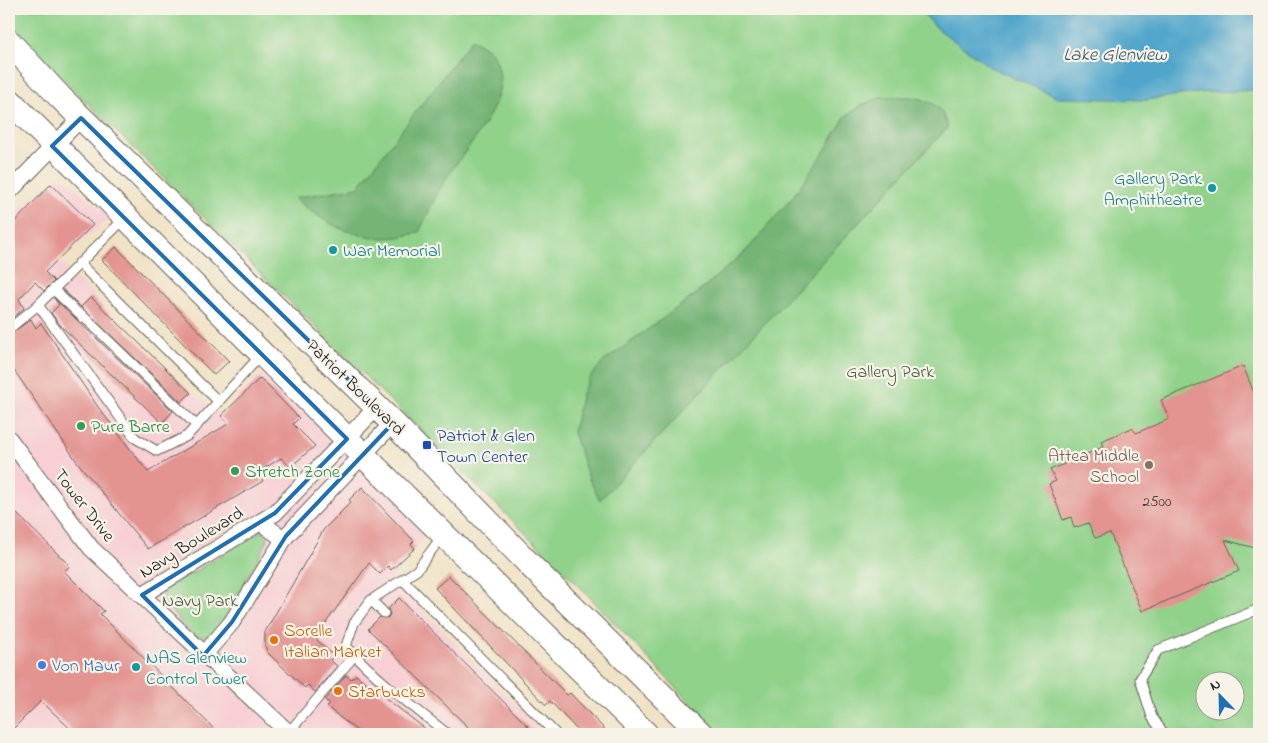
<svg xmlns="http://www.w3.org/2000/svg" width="1268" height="743" viewBox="0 0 1268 743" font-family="'Indie Flower',sans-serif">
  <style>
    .built { fill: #f7cfd4 }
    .green { fill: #90d28a; stroke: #567753; fill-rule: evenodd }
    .forest { fill: #74b476; stroke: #486849 }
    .water { fill: #4fa5cb; stroke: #366074 }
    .building { fill: #e39390 }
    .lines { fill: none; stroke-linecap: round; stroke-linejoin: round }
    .lane-casing { stroke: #666157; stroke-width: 11 }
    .street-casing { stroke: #666157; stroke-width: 18 }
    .secondary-casing { stroke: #666157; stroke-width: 26 }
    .lane { stroke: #fff; stroke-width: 9 }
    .street { stroke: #fff; stroke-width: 16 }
    .secondary { stroke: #fff; stroke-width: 24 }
    .marked { fill: none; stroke: #1f6fb2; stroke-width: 4; stroke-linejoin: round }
    .culture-dot { fill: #0f9aa8; stroke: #f7f3e8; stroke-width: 2 }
    .leisure-dot { fill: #2e9e5b; stroke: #f7f3e8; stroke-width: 2 }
    .transit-dot { fill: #1a4fb4; stroke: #f7f3e8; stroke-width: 2 }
    .education-dot { fill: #8d6e63; stroke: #f7f3e8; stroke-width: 2 }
    .food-dot { fill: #e8710a; stroke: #f7f3e8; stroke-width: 2 }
    .shop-dot { fill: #3f7fe0; stroke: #f7f3e8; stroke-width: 2 }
    .labels { text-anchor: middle; stroke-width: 4.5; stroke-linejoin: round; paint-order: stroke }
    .number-label { font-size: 15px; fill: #4e3a39 }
    .culture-label { font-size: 18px; fill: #0d838f; stroke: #f7f3e8; text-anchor: start }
    .park-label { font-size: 18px; fill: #455c42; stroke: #f7f3e8 }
    .street-label { font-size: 18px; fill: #1c1c1c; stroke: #f7f3e8 }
    .leisure-label { font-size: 18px; fill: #27864d; stroke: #f7f3e8; text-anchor: start }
    .transit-label { font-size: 18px; fill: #164399; stroke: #f7f3e8; text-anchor: start }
    .education-label { font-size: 18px; fill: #785e54; stroke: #f7f3e8; text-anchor: end }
    .food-label { font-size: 18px; fill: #c56008; stroke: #f7f3e8; text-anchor: start }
    .shop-label { font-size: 18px; fill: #366cbe; stroke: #f7f3e8; text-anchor: start }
    .water-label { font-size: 19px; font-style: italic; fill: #335a6b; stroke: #f7f3e8 }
  </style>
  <rect width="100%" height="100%" fill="#f7f3e8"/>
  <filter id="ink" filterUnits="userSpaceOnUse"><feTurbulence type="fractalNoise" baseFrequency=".02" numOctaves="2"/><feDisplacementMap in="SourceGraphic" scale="10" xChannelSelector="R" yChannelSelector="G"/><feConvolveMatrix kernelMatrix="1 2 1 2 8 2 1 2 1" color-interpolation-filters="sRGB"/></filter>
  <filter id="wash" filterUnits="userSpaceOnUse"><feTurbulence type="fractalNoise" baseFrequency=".0096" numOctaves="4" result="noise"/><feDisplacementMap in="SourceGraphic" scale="20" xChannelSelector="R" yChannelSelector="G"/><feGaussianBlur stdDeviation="1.12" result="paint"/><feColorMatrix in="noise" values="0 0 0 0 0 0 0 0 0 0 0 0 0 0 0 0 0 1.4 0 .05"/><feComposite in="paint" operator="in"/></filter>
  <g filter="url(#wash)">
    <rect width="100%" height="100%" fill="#f0e2c5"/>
    <!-- built -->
    <path class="built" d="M 61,175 L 111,218 L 58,260 L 191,393 L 222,415 L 260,372 L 430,529 L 392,578 L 544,734 L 9,734 L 9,217 Z"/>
    <!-- green -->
    <path class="green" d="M 9,9 L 1259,9 L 1259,734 L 720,734 L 582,589 L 9,26 ZM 1206,680 L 1236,680 L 1236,710 L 1206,710 Z
      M 262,530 L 268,537 L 267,542 L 221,625 C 202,645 193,637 178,619 C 171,611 163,603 161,592 Z"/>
    <!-- forest -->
    <path class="forest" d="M 472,39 C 478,43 489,48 493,55 C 518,96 468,145 447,177 C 436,194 428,214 419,232 C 373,248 329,229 295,198 L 358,187 Z
      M 881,97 C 898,97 926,94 939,109 C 943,113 945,121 948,127 L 600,500 L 589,479 L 573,432 L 582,393 L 590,377 L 603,362 L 695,295 L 747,250 L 791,199 L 821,157 L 845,117 L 862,105 Z"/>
    <!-- water -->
    <path class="water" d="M 919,9 L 1259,9 L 1259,90 L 1195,93 L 1146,100 L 1058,98 L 990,67 L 938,29 Z"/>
    <g id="blocks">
      <!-- building -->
      <path class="building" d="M 51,184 L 93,225 L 45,272 L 54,281 L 44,291 L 35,282 L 19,299 L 24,308 L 9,321 L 9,228 Z
        M 116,247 L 229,361 L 214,375 L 102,260 Z
        M 62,289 L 81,307 L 91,297 L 191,393 L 181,402 Z
        M 54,298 L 173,411 L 162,423 L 61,326 L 51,313 L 59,305 Z
        M 31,319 L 36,328 L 41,323 L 98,407 L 148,472 L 228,424 L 221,416 L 260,378 L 299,418 L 293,424 L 315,446 L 290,467 L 281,458 L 258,472 L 263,481 L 148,549 L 78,463 L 9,363 L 9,335 Z
        M 1243,366 L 1259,405 L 1259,549 L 1225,540 L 1239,571 L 1142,611 L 1110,533 L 1095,538 L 1088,523 L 1074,528 L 1071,517 L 1063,520 L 1049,484 L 1056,481 L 1050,470 L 1103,447 L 1101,441 L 1132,428 L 1136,433 L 1169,419 L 1161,400 Z
        M 362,487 L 414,541 L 411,544 L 415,548 L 391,570 L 388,566 L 380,574 L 369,563 L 315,638 L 334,656 L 330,660 L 337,666 L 315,692 L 308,685 L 305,688 L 268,653 L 265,646 L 265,632 L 324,529 L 351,502 L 349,500 Z
        M 9,506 L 70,566 L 64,571 L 104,611 L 100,614 L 219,734 L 76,734 L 41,701 L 9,733 Z
        M 449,576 L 567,695 L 570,693 L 609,734 L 581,734 L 550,701 L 546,705 L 435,588 Z
        M 399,598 L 536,734 L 475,734 L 368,629 L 380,617 L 388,618 L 390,614 L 388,609 Z
        M 346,675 L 351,679 L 356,675 L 432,734 L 361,734 L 327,707 L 330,704 L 325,700 Z"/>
    </g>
  </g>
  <g filter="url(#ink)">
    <use href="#blocks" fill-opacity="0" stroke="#666157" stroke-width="1"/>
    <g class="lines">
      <!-- lane casing -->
      <g class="lane-casing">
        <path id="lane" d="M 125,218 L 38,305 L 135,438 L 157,451 L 187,436 L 261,355
          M 79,263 L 219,402
          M 53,289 L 83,318
          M 81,314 L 197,426
          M 9,329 L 38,305
          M 443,535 L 417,570 L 371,600 L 354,623 L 346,646 C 376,679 413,707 448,734
          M 403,580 L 556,734
          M 371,600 L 384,613
          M 288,733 L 355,655
          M 1164,734 L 1152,717 L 1140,679 L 1158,650 L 1259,609"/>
      </g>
      <!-- street casing -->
      <g class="street-casing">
        <path id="street" d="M 9,192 L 81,118
          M 9,439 L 91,548 L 290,734
          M 260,522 L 284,539
          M 142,595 L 275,513 L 377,407
          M 203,656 L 232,622 L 286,536 L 393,423"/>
      </g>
      <!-- secondary casing -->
      <g class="secondary-casing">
        <path id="secondary" d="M 9,42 L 60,97 L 393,423 L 534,569 L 701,734
          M 9,100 L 362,454 L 646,734"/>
      </g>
      <!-- lane -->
      <use href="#lane" class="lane"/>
      <!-- street -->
      <use href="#street" class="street"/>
      <!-- secondary -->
      <use href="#secondary" class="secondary"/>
    </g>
  </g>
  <!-- marked area -->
  <path class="marked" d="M 81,118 L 393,423 L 286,536 L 232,622 L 203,656 L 142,595 L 275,513 L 347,439 L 52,146 Z"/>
  <!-- markers -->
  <g class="culture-dot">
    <circle cx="1212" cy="188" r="5"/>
    <circle cx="333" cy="250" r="5"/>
    <circle cx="136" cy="667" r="5"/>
  </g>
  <g class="leisure-dot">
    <circle cx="81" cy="426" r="5"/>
    <circle cx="235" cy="471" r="5"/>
  </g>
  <rect class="transit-dot" x="422" y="440" width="10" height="10" rx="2.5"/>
  <circle class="education-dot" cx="1149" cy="465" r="5"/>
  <g class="food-dot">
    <circle cx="274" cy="640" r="5"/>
    <circle cx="338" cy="691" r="5"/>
  </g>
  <circle class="shop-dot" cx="42" cy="665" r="5"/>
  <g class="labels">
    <!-- number labels -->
    <g class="number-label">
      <text x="1157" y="506">2500</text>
    </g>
    <!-- culture labels -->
    <g class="culture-label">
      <text x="1202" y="184" text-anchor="end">Gallery Park<tspan x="1202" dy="21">Amphitheatre</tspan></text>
      <text x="343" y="256">War Memorial</text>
      <text x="146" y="663">NAS Glenview<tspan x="146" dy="21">Control Tower</tspan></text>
    </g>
    <!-- park labels -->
    <g class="park-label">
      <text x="890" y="377">Gallery Park</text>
      <text x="200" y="606">Navy Park</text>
    </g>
    <!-- street labels -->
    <g class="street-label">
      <text transform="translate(356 387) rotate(44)" y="6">Patriot Boulevard</text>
      <text transform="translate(85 505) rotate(52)" y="6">Tower Drive</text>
      <text transform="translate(191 542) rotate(-32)" y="6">Navy Boulevard</text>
    </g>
    <!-- leisure labels -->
    <g class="leisure-label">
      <text x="91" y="432">Pure Barre</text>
      <text x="245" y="477">Stretch Zone</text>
    </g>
    <!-- transit labels -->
    <g class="transit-label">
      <text x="437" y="441">Patriot &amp; Glen<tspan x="437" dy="21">Town Center</tspan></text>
    </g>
    <!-- education labels -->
    <g class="education-label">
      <text x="1139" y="461">Attea Middle<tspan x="1139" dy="21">School</tspan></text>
    </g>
    <!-- food labels -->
    <g class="food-label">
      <text x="284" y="636">Sorelle<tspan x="284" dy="21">Italian Market</tspan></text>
      <text x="348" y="697">Starbucks</text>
    </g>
    <!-- shop labels -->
    <g class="shop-label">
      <text x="52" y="671">Von Maur</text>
    </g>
    <!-- water labels -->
    <g class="water-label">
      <text x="1115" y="60">Lake Glenview</text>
    </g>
  </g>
  <!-- margin -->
  <rect width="1268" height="743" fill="none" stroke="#f7f3e8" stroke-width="30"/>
  <!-- north arrow -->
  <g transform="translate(1220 696) rotate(337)"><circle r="24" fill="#f7f3e8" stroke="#9f9d96"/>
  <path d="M0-4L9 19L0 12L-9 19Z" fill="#1f6fb2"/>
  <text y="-8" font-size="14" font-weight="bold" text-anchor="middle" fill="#1c1c1c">N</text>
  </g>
</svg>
